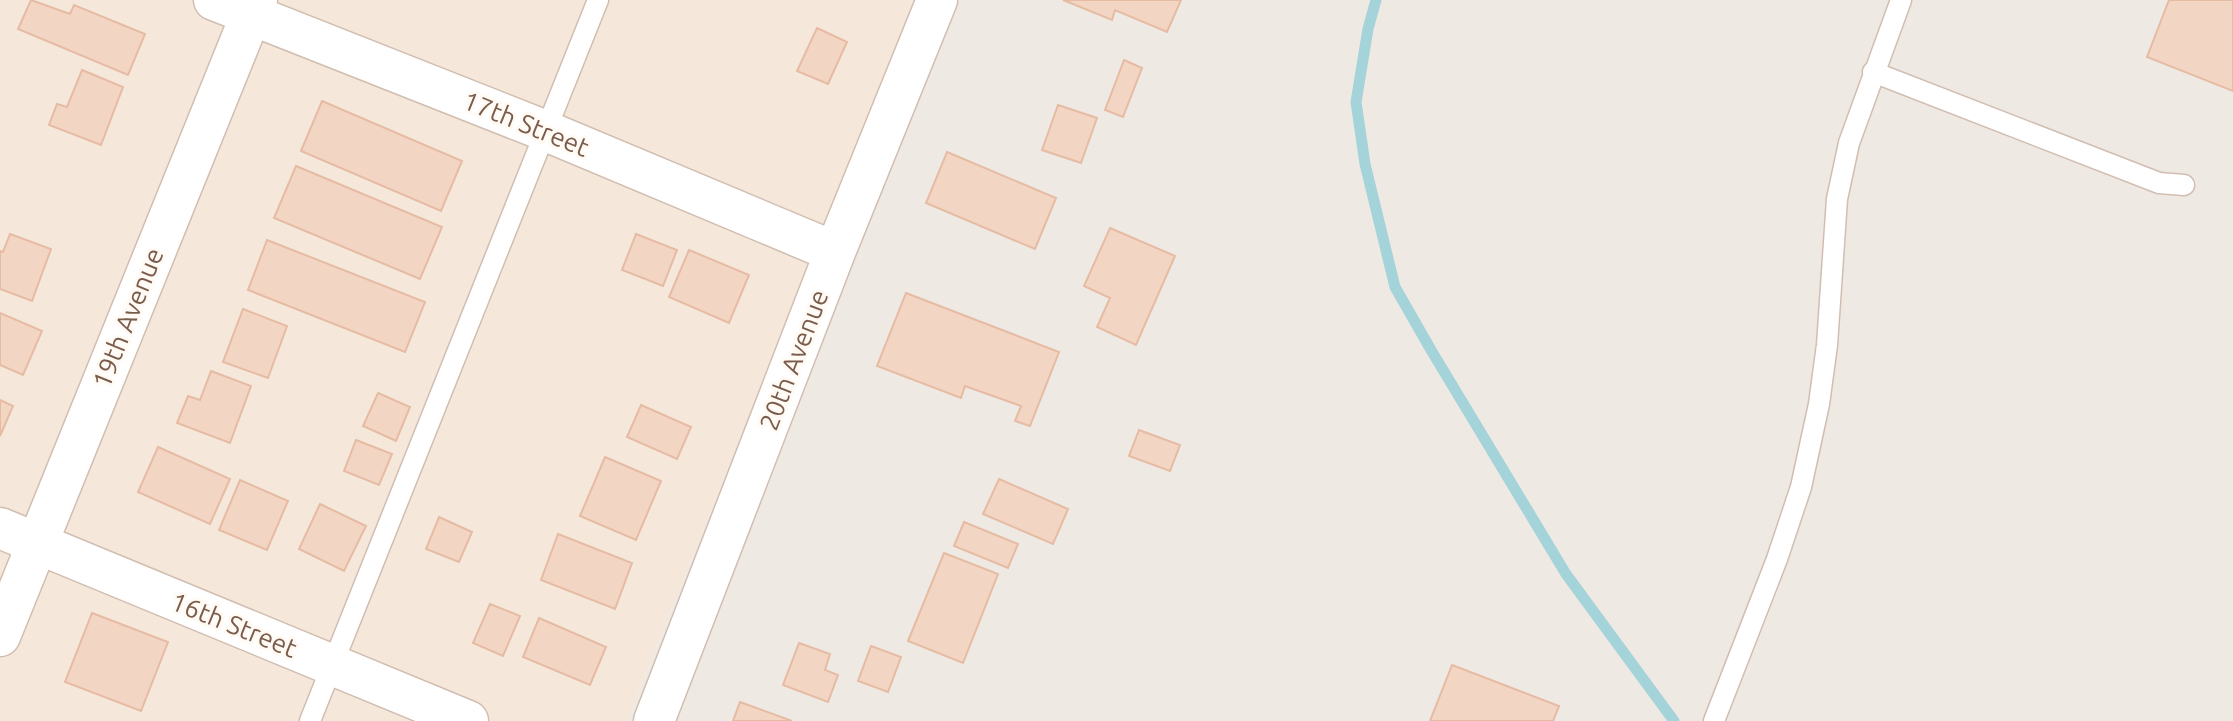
<svg xmlns="http://www.w3.org/2000/svg" width="2233" height="721" viewBox="0 0 2233 721" font-family="Ubuntu,sans-serif">
  <style>
    .residential { fill: #f5e8da }
    .industrial { fill: #efe9e4 }
    .lines { fill: none; stroke-linecap: round; stroke-linejoin: round }
    .stream { stroke: #a5d3da; stroke-width: 11 }
    .building { fill: #f3d5c3; stroke: #e6bba3; stroke-width: 2 }
    .service-casing { stroke: #d1beb0; stroke-width: 23 }
    .minor-casing { stroke: #d1beb0; stroke-width: 43 }
    .service { stroke: #fff; stroke-width: 20 }
    .minor { stroke: #fff; stroke-width: 40 }
    .labels { text-anchor: middle; stroke-width: 6; stroke-linejoin: round; paint-order: stroke }
    .street-label { font-size: 26px; fill: #7a5c4d; stroke: #fffaf3 }
  </style>
  <rect width="100%" height="100%" fill="#fdf6ec"/>
  <!-- residential -->
  <path class="residential" d="M 0,0 L 908,0 L 914,2 L 627,721 L 0,721 Z"/>
  <!-- industrial -->
  <path class="industrial" d="M 908,0 L 2233,0 L 2233,721 L 627,721 L 913,3 Z"/>
  <g class="lines">
    <!-- stream -->
    <path class="stream" d="M 1376,0 L 1368,29 L 1356,102 L 1365,164 L 1395,287 L 1431,350 L 1566,574 L 1674,721"/>
  </g>
  <!-- building -->
  <path class="building" d="M 31,0 L 70,14 L 74,5 L 145,34 L 128,75 L 18,29 Z
    M 1063,0 L 1181,0 L 1167,32 L 1115,10 L 1112,20 Z
    M 2169,0 L 2233,0 L 2233,91 L 2147,57 Z
    M 817,28 L 847,42 L 828,84 L 797,71 Z
    M 1124,60 L 1142,68 L 1123,117 L 1105,110 Z
    M 82,70 L 123,87 L 101,145 L 49,125 L 57,104 L 67,107 Z
    M 322,101 L 462,161 L 441,211 L 301,151 Z
    M 1058,105 L 1097,118 L 1081,163 L 1042,150 Z
    M 947,152 L 1056,198 L 1035,249 L 926,203 Z
    M 296,166 L 442,227 L 420,279 L 274,218 Z
    M 1110,228 L 1175,256 L 1136,345 L 1097,327 L 1110,298 L 1084,286 Z
    M 10,234 L 51,249 L 32,301 L 0,289 L 0,251 L 3,252 Z
    M 636,234 L 677,250 L 663,286 L 622,270 Z
    M 267,240 L 425,302 L 405,352 L 248,290 Z
    M 689,250 L 749,275 L 729,323 L 669,297 Z
    M 906,293 L 1059,352 L 1030,426 L 1015,421 L 1021,406 L 965,386 L 961,398 L 877,366 Z
    M 243,309 L 287,326 L 268,378 L 223,362 Z
    M 0,313 L 42,331 L 23,375 L 0,365 Z
    M 211,371 L 251,386 L 230,443 L 177,423 L 188,396 L 200,400 Z
    M 378,393 L 410,407 L 396,441 L 363,426 Z
    M 0,400 L 13,406 L 0,436 Z
    M 641,405 L 691,427 L 677,459 L 627,437 Z
    M 1139,430 L 1180,445 L 1170,471 L 1129,456 Z
    M 356,440 L 392,454 L 379,485 L 344,471 Z
    M 158,447 L 230,479 L 210,524 L 138,492 Z
    M 605,457 L 661,481 L 636,540 L 580,516 Z
    M 999,479 L 1068,509 L 1053,544 L 983,514 Z
    M 240,480 L 288,501 L 267,550 L 219,530 Z
    M 320,504 L 366,526 L 344,571 L 299,549 Z
    M 439,517 L 472,532 L 459,562 L 426,549 Z
    M 964,522 L 1018,544 L 1008,568 L 954,546 Z
    M 558,534 L 632,563 L 615,609 L 541,580 Z
    M 944,553 L 998,574 L 963,663 L 908,641 Z
    M 490,604 L 520,616 L 503,656 L 473,643 Z
    M 92,613 L 168,642 L 141,711 L 65,682 Z
    M 539,618 L 606,647 L 590,685 L 523,657 Z
    M 799,643 L 830,654 L 825,670 L 838,675 L 828,702 L 783,685 Z
    M 871,646 L 901,657 L 888,692 L 858,681 Z
    M 1452,665 L 1559,706 L 1553,721 L 1430,721 Z
    M 740,702 L 792,721 L 733,721 Z"/>
  <g class="lines">
    <!-- service casing -->
    <g class="service-casing">
      <path id="service" d="M 1873,72 L 2159,183 L 2184,185
        M 310,721 L 598,0
        M 1714,721 L 1777,559 L 1801,487 L 1819,404 L 1827,345 L 1837,199 L 1849,143 L 1901,0"/>
    </g>
    <!-- minor casing -->
    <g class="minor-casing">
      <path id="minor" d="M 214,0 L 546,131 L 835,252
        M 0,528 L 468,721
        M 0,636 L 257,0
        M 654,721 L 835,252 L 937,0"/>
    </g>
    <!-- service -->
    <use href="#service" class="service"/>
    <!-- minor -->
    <use href="#minor" class="minor"/>
  </g>
  <g class="labels">
    <!-- street labels -->
    <g class="street-label">
      <text transform="translate(526 124) rotate(22)" y="9">17th Street</text>
      <text transform="translate(128 318) rotate(-68)" y="9">19th Avenue</text>
      <text transform="translate(794 360) rotate(-69)" y="9">20th Avenue</text>
      <text transform="translate(234 625) rotate(22)" y="9">16th Street</text>
    </g>
  </g>
</svg>
